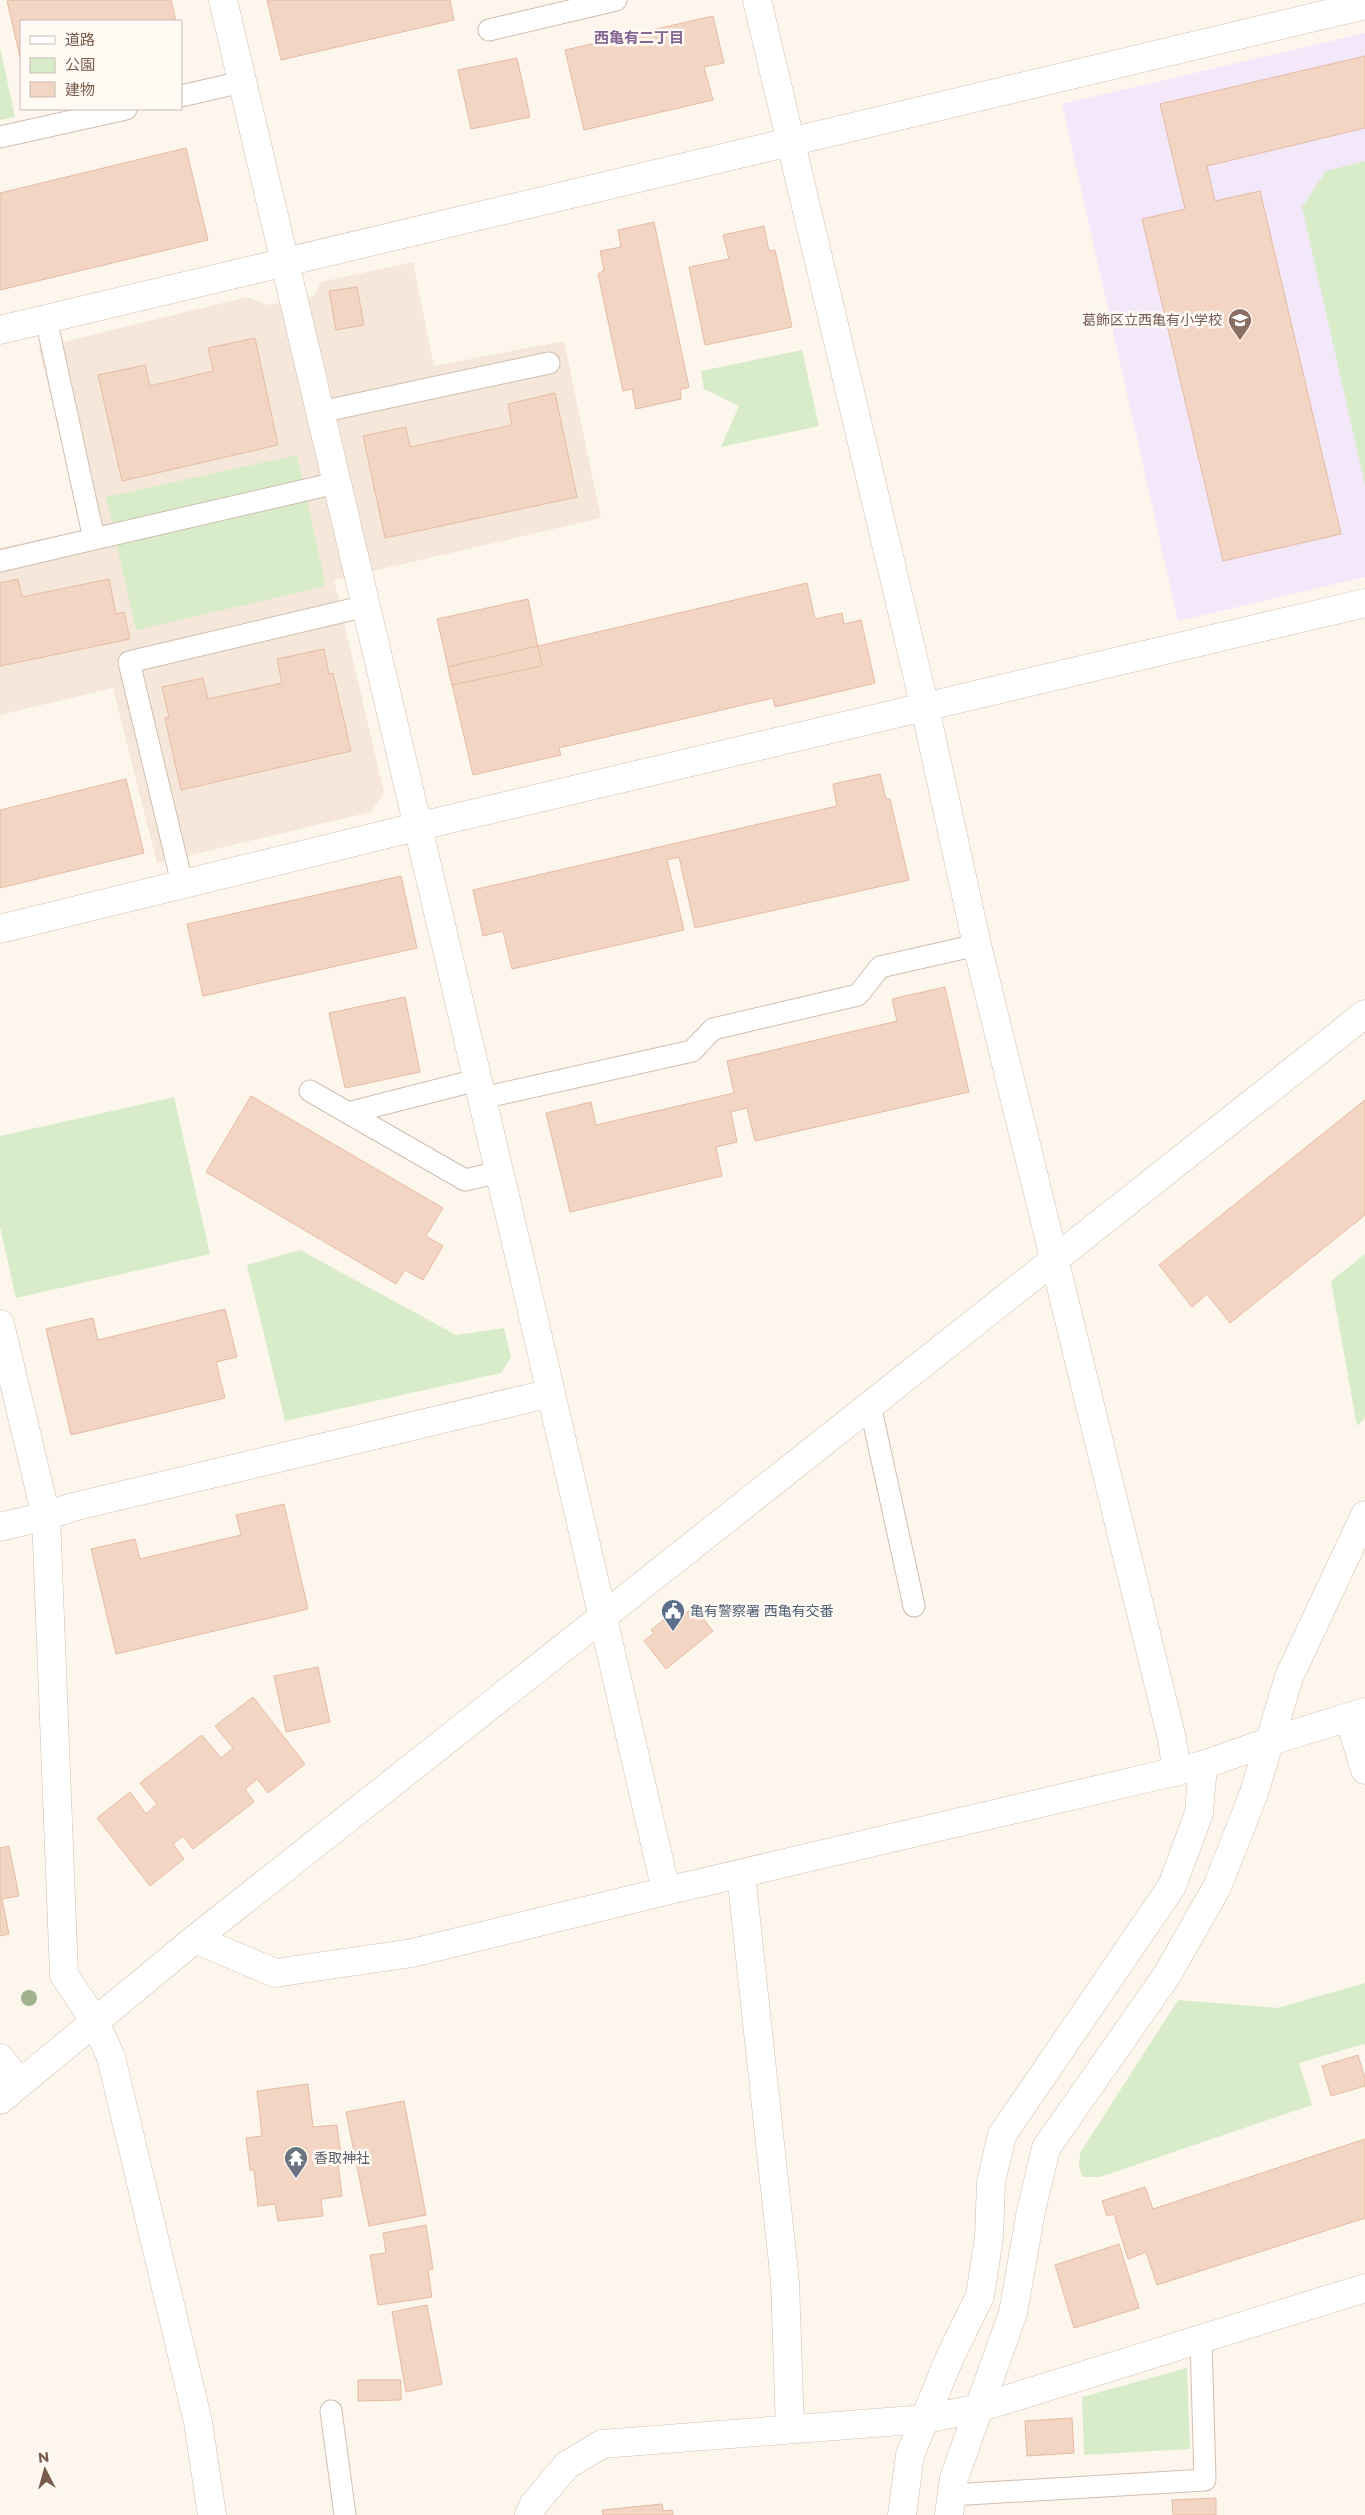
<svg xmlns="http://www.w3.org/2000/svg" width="1365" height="2515" viewBox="0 0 1365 2515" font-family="Montserrat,'Noto Sans JP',sans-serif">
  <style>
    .residential { fill: #f5e8da }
    .education { fill: #f3e8fa }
    .green { fill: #d8ecc9 }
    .building { fill: #f3d5c3; stroke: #e6bba3 }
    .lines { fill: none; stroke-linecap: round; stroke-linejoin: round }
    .service-casing { stroke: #d1beb0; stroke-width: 23 }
    .minor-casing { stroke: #d1beb0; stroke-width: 29 }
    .tertiary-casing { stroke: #d1beb0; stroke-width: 29 }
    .service { stroke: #fff; stroke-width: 21 }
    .minor { stroke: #fff; stroke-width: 28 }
    .tertiary { stroke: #fff; stroke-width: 28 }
    .tree { fill: #a0b28e }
    .labels { text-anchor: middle; stroke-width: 5; stroke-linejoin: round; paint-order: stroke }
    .education-label { font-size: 14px; fill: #785e54; stroke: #fffaf3; text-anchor: end }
    .service-label { font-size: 14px; fill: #4e5e75; stroke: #fffaf3; text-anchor: start }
    .worship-label { font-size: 14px; fill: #5b616d; stroke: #fffaf3; text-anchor: start }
    .neighbourhood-label { font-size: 15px; font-weight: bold; fill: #846695; stroke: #fffaf3 }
  </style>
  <rect width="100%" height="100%" fill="#fdf6ec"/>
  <!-- residential -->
  <path class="residential" d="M 413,262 L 434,366 L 564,341 L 601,518 L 334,580 L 384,792 L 371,812 L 157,863 L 113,688 L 0,715 L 0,548 L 83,530 L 39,348 L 247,297 L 268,305 L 314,296 L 321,282 Z"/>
  <!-- education -->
  <path class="education" d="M 1365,33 L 1365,577 L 1178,621 L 1062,104 Z"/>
  <!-- green -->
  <path class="green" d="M 0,47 L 15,117 L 0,120 Z
    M 1365,161 L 1365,485 L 1302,207 L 1326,171 Z
    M 802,350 L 819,426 L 721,447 L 739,406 L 704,389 L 701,371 Z
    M 297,455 L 326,586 L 136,630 L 106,497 Z
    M 174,1097 L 210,1254 L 16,1298 L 0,1227 L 0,1136 Z
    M 300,1250 L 456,1335 L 504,1328 L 511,1357 L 501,1373 L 285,1421 L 247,1265 Z
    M 1365,1254 L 1365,1418 L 1357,1426 L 1331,1281 Z
    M 1365,1983 L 1365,2046 L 1364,2044 L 1299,2063 L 1312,2105 L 1100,2177 L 1083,2177 L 1079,2168 L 1080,2153 L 1178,2000 L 1277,2008 Z
    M 1187,2368 L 1190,2449 L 1084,2455 L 1082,2397 Z"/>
  <!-- building -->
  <path class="building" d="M 9,0 L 171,0 L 176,21 L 21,21 L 20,57 L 7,1 Z
    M 267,0 L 450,0 L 454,20 L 281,60 Z
    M 713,16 L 724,63 L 704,67 L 713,100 L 584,130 L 565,50 Z
    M 1365,56 L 1365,128 L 1207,166 L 1215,201 L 1260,191 L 1341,534 L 1223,561 L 1142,219 L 1185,209 L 1160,104 Z
    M 517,58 L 530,117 L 471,129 L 458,70 Z
    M 186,148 L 208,240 L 0,290 L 0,193 Z
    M 654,222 L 689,387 L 680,390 L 681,399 L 636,409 L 632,389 L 623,391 L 598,274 L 604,270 L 600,251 L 621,247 L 618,230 Z
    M 764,226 L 769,251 L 775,250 L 792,327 L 705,345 L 689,267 L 729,259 L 723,235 Z
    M 357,287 L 364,325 L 336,330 L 329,291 Z
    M 255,338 L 278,445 L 122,481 L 98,375 L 145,365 L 150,386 L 213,371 L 208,348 Z
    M 555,393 L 577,497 L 385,538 L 363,436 L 406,427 L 410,447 L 512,425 L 508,404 Z
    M 18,579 L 22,597 L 109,579 L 116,614 L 124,612 L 130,639 L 0,666 L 0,583 Z
    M 807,583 L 815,619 L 842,613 L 844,624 L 861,620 L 875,683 L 775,707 L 773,698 L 559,748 L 561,755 L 473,775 L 448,667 Z
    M 528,599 L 542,666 L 452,685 L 437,619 Z
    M 324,649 L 329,674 L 333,673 L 351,751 L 181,790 L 165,718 L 169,717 L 162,687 L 203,678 L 208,699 L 282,683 L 277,659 Z
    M 880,774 L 886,799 L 890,799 L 909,880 L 695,928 L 679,857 L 667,860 L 684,930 L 512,969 L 503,931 L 483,936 L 473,890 L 837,806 L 833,784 Z
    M 126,779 L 144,853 L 0,888 L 0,810 Z
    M 401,876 L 417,948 L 203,996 L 187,924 Z
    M 945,987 L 969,1092 L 755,1141 L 747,1108 L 731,1112 L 737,1142 L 716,1147 L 722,1176 L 570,1212 L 546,1113 L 591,1102 L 596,1125 L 734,1093 L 727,1061 L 897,1021 L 892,999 Z
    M 405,997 L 420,1072 L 345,1088 L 329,1013 Z
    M 251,1096 L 443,1208 L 426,1236 L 443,1246 L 423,1280 L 405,1270 L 396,1284 L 206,1172 Z
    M 1365,1100 L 1365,1215 L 1230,1323 L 1207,1294 L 1192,1307 L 1159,1265 Z
    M 225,1309 L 237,1357 L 216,1362 L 225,1398 L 71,1435 L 46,1329 L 93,1318 L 98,1340 Z
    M 284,1504 L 308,1609 L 116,1654 L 91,1549 L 135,1539 L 140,1559 L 241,1535 L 236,1515 Z
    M 694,1607 L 713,1631 L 666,1669 L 644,1641 L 654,1633 L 651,1630 L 673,1612 L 678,1619 Z
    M 318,1667 L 330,1722 L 286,1732 L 274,1676 Z
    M 253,1697 L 305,1764 L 268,1793 L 257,1779 L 245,1789 L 254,1802 L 193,1849 L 183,1836 L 173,1844 L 184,1859 L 150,1886 L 97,1818 L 130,1792 L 146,1814 L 157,1804 L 140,1783 L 202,1735 L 221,1758 L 233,1748 L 215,1726 Z
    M 9,1846 L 19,1896 L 2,1899 L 9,1934 L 0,1936 L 0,1848 Z
    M 1358,2055 L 1365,2078 L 1365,2086 L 1331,2096 L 1322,2066 Z
    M 308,2084 L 313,2127 L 337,2125 L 342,2164 L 338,2164 L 342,2196 L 321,2199 L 323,2216 L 278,2221 L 275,2204 L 258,2206 L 254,2170 L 250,2170 L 246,2138 L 262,2136 L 257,2091 Z
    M 404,2101 L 426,2215 L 369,2226 L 346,2112 Z
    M 1365,2139 L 1365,2218 L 1157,2285 L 1146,2252 L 1128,2259 L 1114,2214 L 1107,2216 L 1102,2201 L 1145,2187 L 1153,2209 Z
    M 426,2225 L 433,2269 L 428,2270 L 432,2297 L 378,2305 L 370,2255 L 386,2253 L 383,2233 Z
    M 1119,2244 L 1139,2308 L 1074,2328 L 1055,2265 Z
    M 427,2305 L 442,2384 L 406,2392 L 392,2312 Z
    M 358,2380 L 401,2380 L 401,2400 L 358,2401 Z
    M 1072,2418 L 1074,2453 L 1027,2456 L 1025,2421 Z
    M 1216,2498 L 1216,2515 L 1173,2515 L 1172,2500 Z
    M 662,2504 L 663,2511 L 672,2510 L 673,2515 L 603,2515 L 602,2510 Z"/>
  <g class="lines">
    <!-- service casing -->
    <g class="service-casing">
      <path id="service" d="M 489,30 L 616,0
        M 181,96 L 242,82
        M 0,137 L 126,109
        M 320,412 L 549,363
        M 94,539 L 336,483
        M 0,561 L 94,539 L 46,319
        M 182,883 L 129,662 L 366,606
        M 310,1091 L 465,1180 L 500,1172
        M 482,1098 L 692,1051 L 713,1029 L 858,995 L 880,967 L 977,945
        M 348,1113 L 477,1080
        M 870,1405 L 914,1606
        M 331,2411 L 345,2515
        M 951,2495 L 1205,2480 L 1201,2340"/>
    </g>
    <!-- minor casing -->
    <g class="minor-casing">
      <path id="minor" d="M 223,0 L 526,1285 L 666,1891
        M 757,0 L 925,708 L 977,945 L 1172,1739 L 1177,1772
        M 0,330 L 1365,5
        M 0,929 L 416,827 L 1365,603
        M 0,1324 L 46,1516 L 64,1975 L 94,2020 L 111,2057 L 198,2422 L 212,2515
        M 0,1527 L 46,1516 L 73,1507 L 551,1393
        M 1349,1717 L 1365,1770
        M 741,1874 L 785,2282 L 790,2429
        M 195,1939 L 275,1973 L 412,1953 L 666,1891 L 1203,1765 L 1271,1741 L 1365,1712
        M 0,2058 L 20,2083
        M 529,2515 L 534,2504 L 567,2465 L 602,2444 L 926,2419 L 979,2408 L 1365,2288
        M 902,2515 L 910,2455 L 950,2357 L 980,2296 L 989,2237 L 991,2182 L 1002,2135 L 1172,1886 L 1199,1813 L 1203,1765
        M 949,2515 L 954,2478 L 1013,2313 L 1031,2211 L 1046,2148 L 1167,1975 L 1217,1887 L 1254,1793 L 1289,1677 L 1365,1515"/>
    </g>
    <!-- tertiary casing -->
    <g class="tertiary-casing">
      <path id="tertiary" d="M 0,2100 L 195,1939 L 1365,1014"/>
    </g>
    <!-- service -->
    <use href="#service" class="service"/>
    <!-- minor -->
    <use href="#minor" class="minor"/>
    <!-- tertiary -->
    <use href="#tertiary" class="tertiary"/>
  </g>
  <!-- trees -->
  <circle class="tree" cx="29" cy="1998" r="8"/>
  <!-- icons -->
  <defs>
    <g id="school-pin" transform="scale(1.25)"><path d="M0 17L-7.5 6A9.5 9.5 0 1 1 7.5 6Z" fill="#8d6e63" stroke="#fffaf3"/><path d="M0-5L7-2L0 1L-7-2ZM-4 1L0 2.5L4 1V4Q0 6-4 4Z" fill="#fff"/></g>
    <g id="civic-pin" transform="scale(1.25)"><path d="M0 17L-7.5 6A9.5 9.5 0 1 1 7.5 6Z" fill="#5c6f8a" stroke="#fffaf3"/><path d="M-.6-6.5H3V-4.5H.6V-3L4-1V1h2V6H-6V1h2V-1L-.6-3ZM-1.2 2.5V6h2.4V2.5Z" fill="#fff"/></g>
    <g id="temple-pin" transform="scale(1.25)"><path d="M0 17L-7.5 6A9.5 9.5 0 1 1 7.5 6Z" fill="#6b7280" stroke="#fffaf3"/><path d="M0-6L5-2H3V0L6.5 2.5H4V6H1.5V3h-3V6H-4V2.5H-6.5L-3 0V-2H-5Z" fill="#fff"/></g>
  </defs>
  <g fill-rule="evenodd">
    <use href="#school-pin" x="1240" y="320"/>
    <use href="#civic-pin" x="673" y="1611"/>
    <use href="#temple-pin" x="296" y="2158"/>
  </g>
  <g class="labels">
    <!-- education labels -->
    <g class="education-label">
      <text x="1222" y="325">葛飾区立西亀有小学校</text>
    </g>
    <!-- service labels -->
    <g class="service-label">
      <text x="690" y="1616">亀有警察署 西亀有交番</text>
    </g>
    <!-- worship labels -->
    <g class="worship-label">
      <text x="314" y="2163">香取神社</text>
    </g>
    <!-- neighbourhood labels -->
    <g class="neighbourhood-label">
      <text x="639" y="43">西亀有二丁目</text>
    </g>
  </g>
  <!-- legend -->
  <rect x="20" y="20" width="162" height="90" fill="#fffaf3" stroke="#cabbb1"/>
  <rect x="30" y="36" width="25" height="8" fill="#ffffff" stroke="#cabbb1"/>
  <text x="65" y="45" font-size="15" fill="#7a5c4d">道路</text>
  <rect x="30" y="58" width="25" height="15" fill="#d8ecc9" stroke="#cabbb1"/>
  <text x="65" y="70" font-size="15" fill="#7a5c4d">公園</text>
  <rect x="30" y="82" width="25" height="15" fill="#f3d5c3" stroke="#cabbb1"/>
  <text x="65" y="95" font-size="15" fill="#7a5c4d">建物</text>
  <!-- north arrow -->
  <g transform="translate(45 2470) rotate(354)" stroke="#fffaf3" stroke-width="4" paint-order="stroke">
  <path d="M0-4L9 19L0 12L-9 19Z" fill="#7a5c4d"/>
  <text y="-8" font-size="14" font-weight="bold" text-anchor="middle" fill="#7a5c4d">N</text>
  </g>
</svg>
